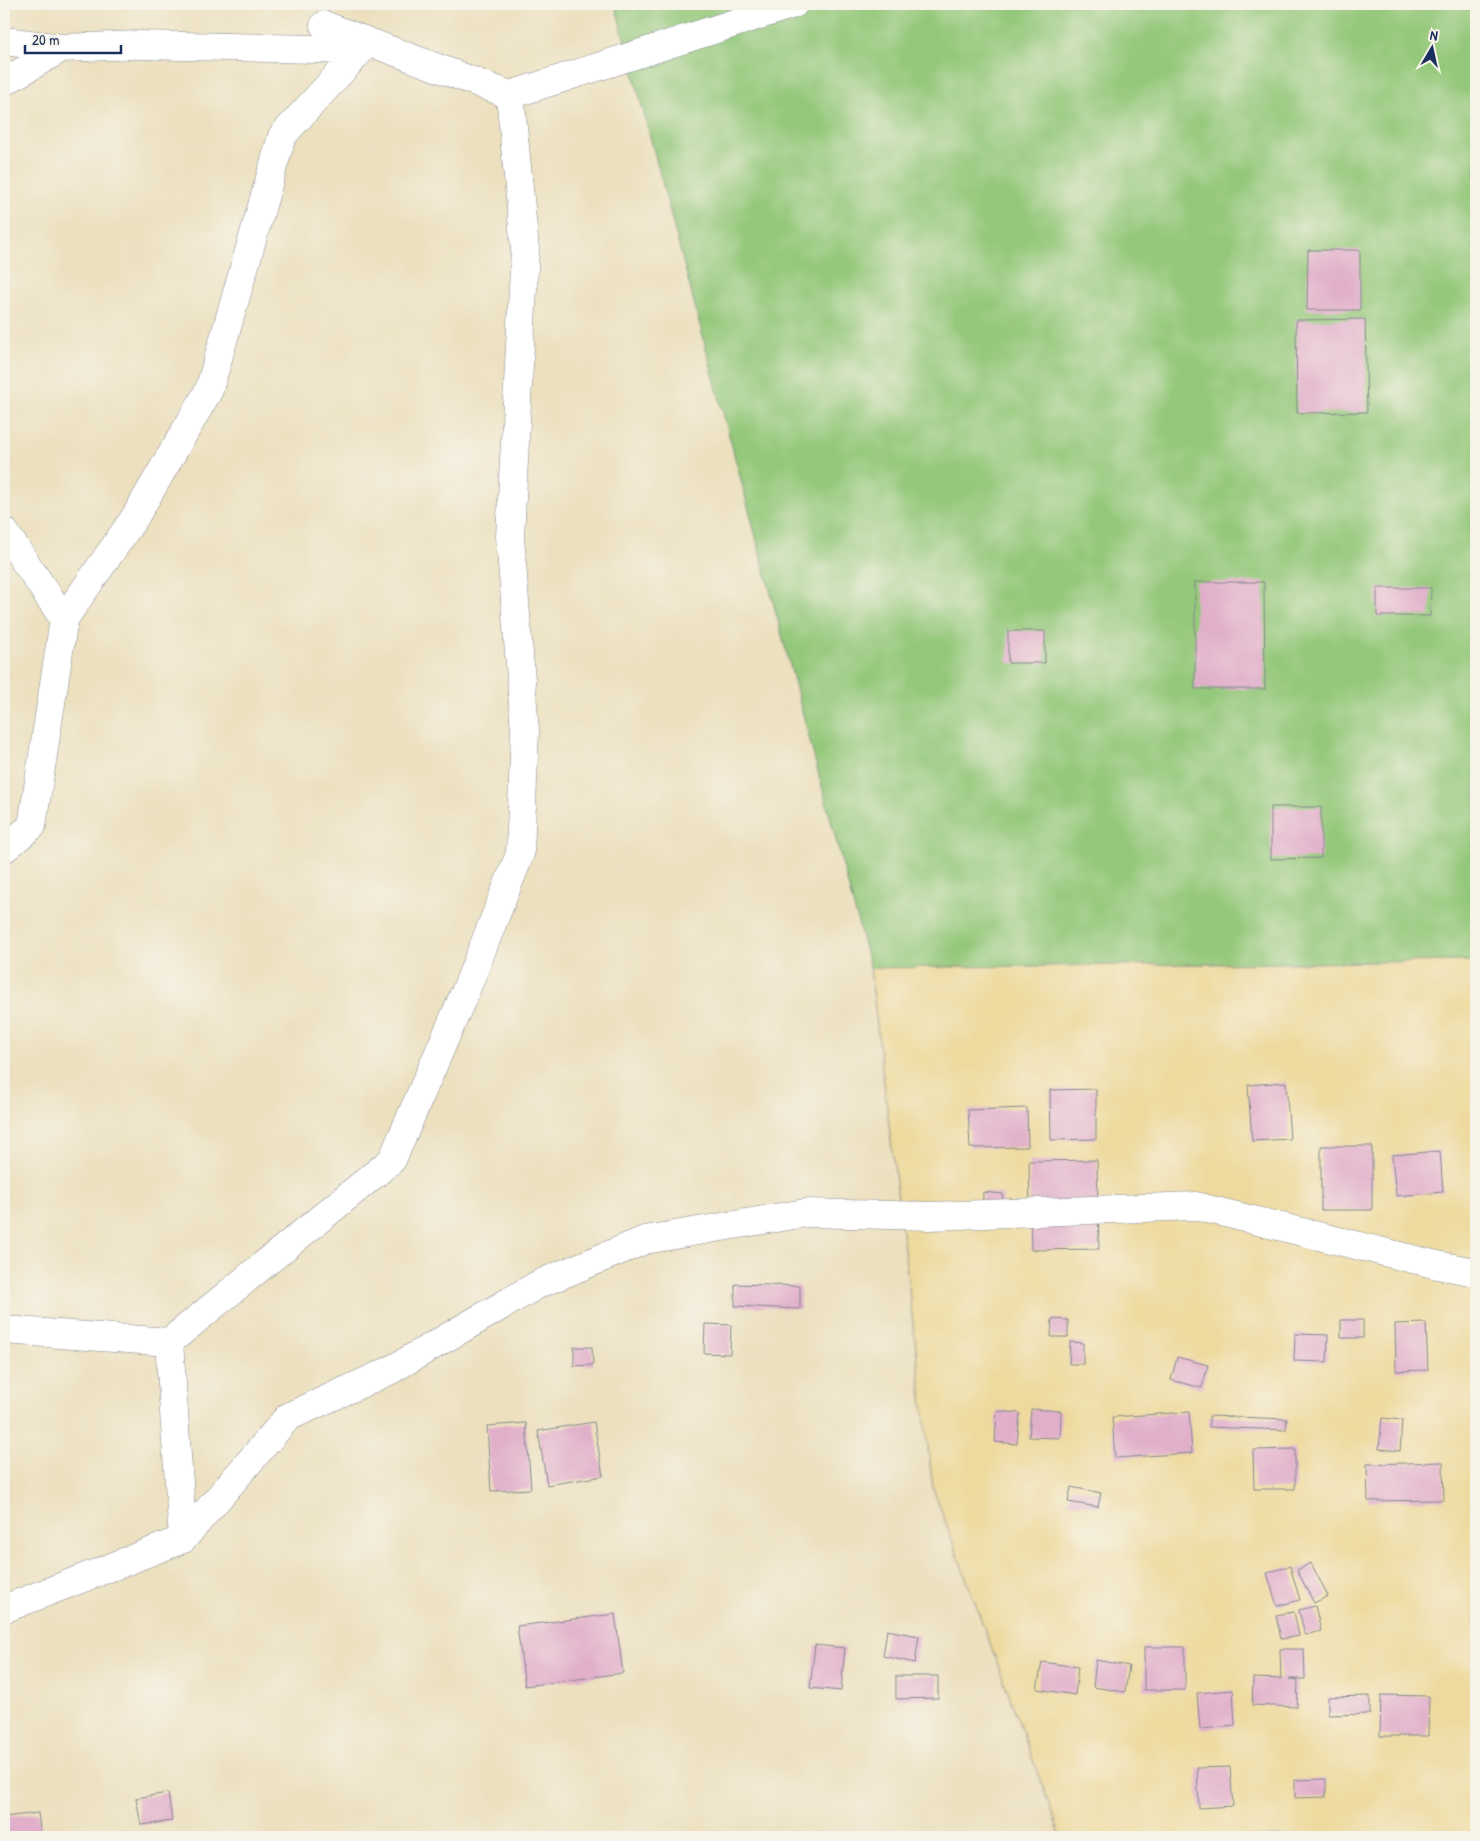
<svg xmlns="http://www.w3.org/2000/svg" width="1480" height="1841" viewBox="0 0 1480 1841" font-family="'Patrick Hand',sans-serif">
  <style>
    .green { fill: #94c87a; stroke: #587c6c }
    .sand { fill: #eeda9e; stroke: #84847e }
    .building { fill: #e1afca }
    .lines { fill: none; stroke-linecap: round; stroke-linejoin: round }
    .minor-casing { stroke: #84888e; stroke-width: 29 }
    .minor { stroke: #fff; stroke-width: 28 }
  </style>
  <rect width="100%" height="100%" fill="#f7f3e8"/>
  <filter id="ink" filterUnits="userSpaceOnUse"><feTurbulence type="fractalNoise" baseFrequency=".02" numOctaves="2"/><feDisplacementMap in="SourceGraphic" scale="10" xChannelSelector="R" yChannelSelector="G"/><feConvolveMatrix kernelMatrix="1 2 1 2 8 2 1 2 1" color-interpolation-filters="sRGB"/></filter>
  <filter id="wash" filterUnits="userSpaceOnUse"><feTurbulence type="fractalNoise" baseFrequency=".0096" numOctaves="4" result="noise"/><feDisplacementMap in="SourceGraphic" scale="20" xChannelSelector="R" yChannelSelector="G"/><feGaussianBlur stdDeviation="1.12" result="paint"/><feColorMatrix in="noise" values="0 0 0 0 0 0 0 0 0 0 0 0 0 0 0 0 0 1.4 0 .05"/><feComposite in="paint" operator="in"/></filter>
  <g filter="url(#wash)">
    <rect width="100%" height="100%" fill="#ece0bf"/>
    <!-- green -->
    <path class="green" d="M 615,4 L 1476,4 L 1476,961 L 870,968 Z"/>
    <!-- sand -->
    <path class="sand" d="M 1476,961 L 1476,1837 L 1061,1837 L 933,1488 L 870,968 Z"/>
    <g id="blocks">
      <!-- building -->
      <path class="building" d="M 1308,250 L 1360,250 L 1360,310 L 1307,310 Z
        M 1365,319 L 1367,412 L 1297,413 L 1296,320 Z
        M 1195,582 L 1264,582 L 1265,689 L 1195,689 Z
        M 1377,588 L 1431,588 L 1430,616 L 1377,616 Z
        M 1008,631 L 1045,631 L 1045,663 L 1008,663 Z
        M 1271,807 L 1321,807 L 1321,858 L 1271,859 Z
        M 1286,1082 L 1290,1139 L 1252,1141 L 1248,1085 Z
        M 1096,1089 L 1096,1139 L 1051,1140 L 1050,1090 Z
        M 1027,1108 L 1028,1147 L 970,1148 L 968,1110 Z
        M 1321,1146 L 1372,1146 L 1372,1210 L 1321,1210 Z
        M 1440,1151 L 1443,1192 L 1396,1196 L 1392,1155 Z
        M 1097,1160 L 1099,1249 L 1031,1250 L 1029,1161 Z
        M 983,1192 L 1003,1194 L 1001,1222 L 982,1221 Z
        M 735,1284 L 800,1286 L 800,1309 L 735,1306 Z
        M 1052,1319 L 1068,1320 L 1068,1337 L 1051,1337 Z
        M 1341,1320 L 1363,1320 L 1363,1338 L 1341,1338 Z
        M 1426,1323 L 1428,1370 L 1396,1371 L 1395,1324 Z
        M 705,1324 L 731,1325 L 730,1354 L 704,1353 Z
        M 1295,1334 L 1328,1335 L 1327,1362 L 1294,1361 Z
        M 1070,1342 L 1083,1343 L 1083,1364 L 1069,1364 Z
        M 574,1347 L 592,1347 L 593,1365 L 574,1366 Z
        M 1177,1357 L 1208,1365 L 1202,1388 L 1171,1380 Z
        M 1031,1409 L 1061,1411 L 1060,1438 L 1029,1437 Z
        M 997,1411 L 1020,1413 L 1017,1444 L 995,1442 Z
        M 1189,1412 L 1192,1453 L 1115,1458 L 1112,1417 Z
        M 1209,1416 L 1287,1419 L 1286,1430 L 1209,1427 Z
        M 1382,1418 L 1402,1420 L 1400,1451 L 1379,1449 Z
        M 594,1422 L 603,1476 L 547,1485 L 538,1431 Z
        M 526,1423 L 531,1489 L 491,1491 L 487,1426 Z
        M 1295,1449 L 1295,1489 L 1254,1489 L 1253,1450 Z
        M 1443,1462 L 1444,1500 L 1368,1501 L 1367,1464 Z
        M 1071,1487 L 1101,1493 L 1098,1507 L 1068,1502 Z
        M 1311,1563 L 1328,1596 L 1314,1603 L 1297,1570 Z
        M 1290,1566 L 1300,1600 L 1277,1606 L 1267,1573 Z
        M 1315,1606 L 1321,1631 L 1305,1635 L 1299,1610 Z
        M 1294,1612 L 1299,1636 L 1281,1639 L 1276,1615 Z
        M 615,1614 L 623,1673 L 525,1686 L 517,1626 Z
        M 887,1630 L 919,1636 L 915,1663 L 883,1656 Z
        M 815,1645 L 845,1648 L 841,1691 L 810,1688 Z
        M 1144,1647 L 1185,1647 L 1185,1690 L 1144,1690 Z
        M 1280,1649 L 1304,1649 L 1305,1679 L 1289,1679 L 1298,1680 L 1297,1707 L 1252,1705 L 1253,1678 L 1281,1679 Z
        M 1096,1660 L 1129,1666 L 1125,1692 L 1093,1687 Z
        M 1042,1662 L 1078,1667 L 1075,1695 L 1037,1689 Z
        M 896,1676 L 938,1676 L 938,1698 L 896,1699 Z
        M 1233,1690 L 1235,1726 L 1200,1729 L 1197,1693 Z
        M 1381,1695 L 1429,1696 L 1428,1736 L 1380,1736 Z
        M 1370,1696 L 1370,1714 L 1328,1715 L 1328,1697 Z
        M 1230,1767 L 1233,1806 L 1199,1808 L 1197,1768 Z
        M 1326,1779 L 1326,1797 L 1295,1798 L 1295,1780 Z
        M 168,1793 L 172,1821 L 141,1825 L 136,1798 Z
        M 38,1813 L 41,1837 L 4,1837 L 4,1817 Z"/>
    </g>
  </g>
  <g filter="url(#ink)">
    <use href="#blocks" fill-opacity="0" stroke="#84888e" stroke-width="1"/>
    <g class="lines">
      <!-- minor casing -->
      <g class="minor-casing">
        <path id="minor" d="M 4,41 L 62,48 L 138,45 L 361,50 L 324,25 L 510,95 L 794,4
          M 4,82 L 62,48
          M 4,531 L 64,619
          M 4,849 L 32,826 L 64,619 L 135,517 L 209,390 L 282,136 L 361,50
          M 4,1330 L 169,1342
          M 183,1539 L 288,1417 L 391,1370 L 539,1284 L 645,1240 L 805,1213 L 931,1216 L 1196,1206 L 1437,1265 L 1476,1272
          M 4,1609 L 183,1539 L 169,1342 L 392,1160 L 466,990 L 520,854 L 525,731 L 510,537 L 525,249 L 510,95"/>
      </g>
      <!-- minor -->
      <use href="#minor" class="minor"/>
    </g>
  </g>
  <!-- margin -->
  <rect width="1480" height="1841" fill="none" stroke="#f7f3e8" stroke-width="20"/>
  <!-- north arrow -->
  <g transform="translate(1432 48) rotate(9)" stroke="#f7f3e8" stroke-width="4" paint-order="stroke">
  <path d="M0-4L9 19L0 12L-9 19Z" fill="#1b2f5e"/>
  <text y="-8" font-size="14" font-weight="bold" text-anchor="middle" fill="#1b2f5e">N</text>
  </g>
  <!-- scale -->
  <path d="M25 45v8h96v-8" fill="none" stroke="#1b2f5e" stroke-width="2.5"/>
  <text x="32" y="45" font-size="15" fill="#1b2f5e" stroke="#f7f3e8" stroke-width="4" paint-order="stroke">20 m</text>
</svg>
